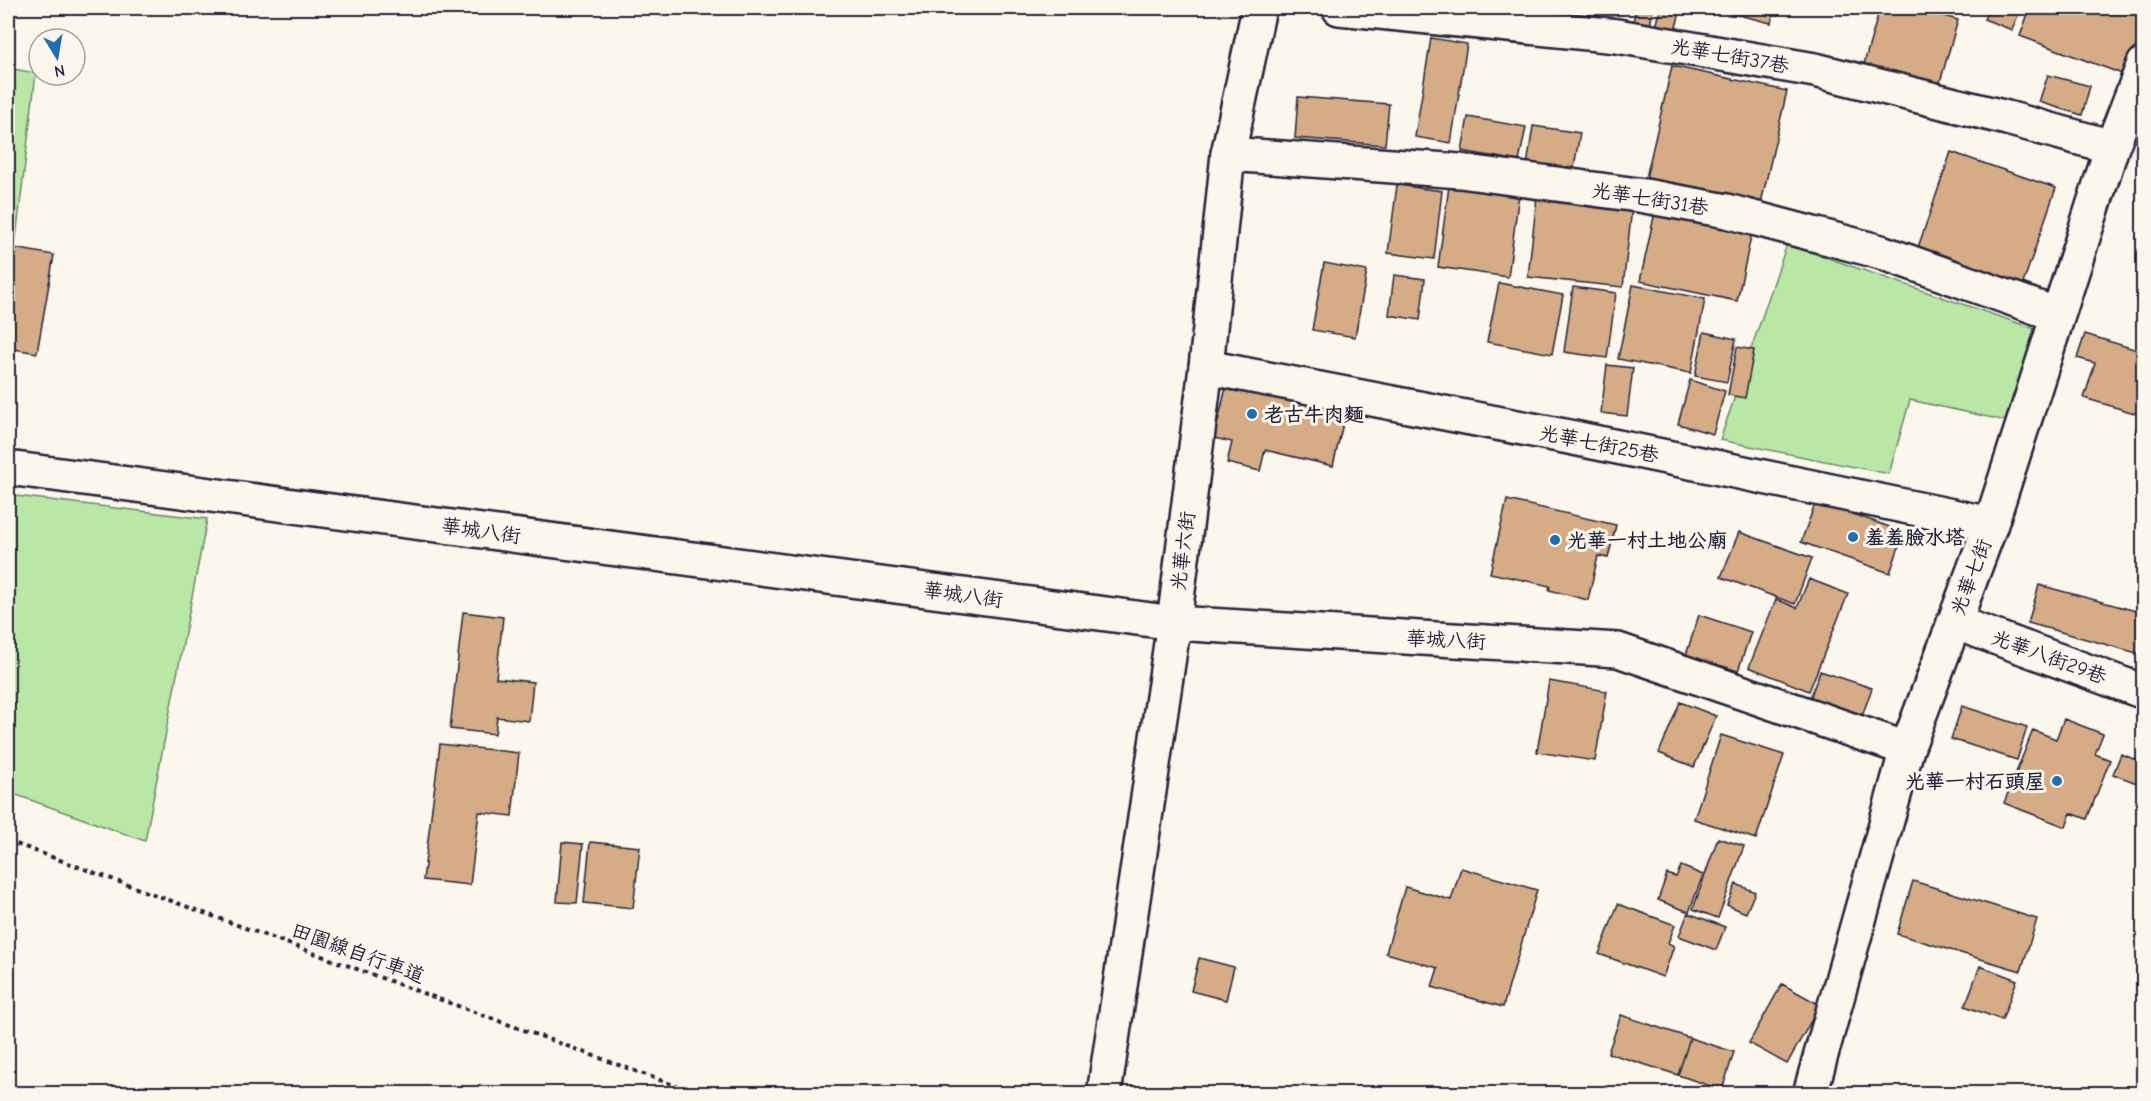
<svg xmlns="http://www.w3.org/2000/svg" width="2151" height="1101" font-family="'Comic Neue','LXGW WenKai TC',sans-serif">
	<rect width="100%" height="100%" fill="#fbf7ec"/>
	<filter id="ink" filterUnits="userSpaceOnUse"><feTurbulence type="fractalNoise" baseFrequency=".0167" numOctaves="2"/><feDisplacementMap in="SourceGraphic" scale="12" xChannelSelector="R" yChannelSelector="G"/><feConvolveMatrix kernelMatrix="1 2 1 2 8 2 1 2 1" color-interpolation-filters="sRGB"/></filter>
	<g filter="url(#ink)">
		<path fill="#b9e7a5" stroke="#6e8470" stroke-width="1.5" d="M8,68L36,73L16,238L8,237Z
			M1787,244L2038,330L2006,421L1910,400L1889,474L1720,440Z
			M8,495L207,519L145,841L8,792Z"/>
		<path fill="#d6ac87" stroke="#22223b" stroke-width="1.5" d="M1584,8H1621L1620,14Z
			M1636,8H1653L1648,40L1630,37Z
			M1661,8H1681L1672,43L1653,38Z
			M1710,8H1775L1771,23Z
			M1880,8H1915L1958,20L1936,96L1861,74Z
			M1989,8H2021L2012,30L1984,19Z
			M2030,8H2137L2144,10V26L2125,75L2020,36Z
			M1431,38L1467,44L1451,143L1415,137Z
			M1672,66L1787,91L1761,203L1646,178Z
			M2048,75L2090,86L2082,115L2039,102Z
			M1298,97L1389,104L1385,145L1295,138Z
			M1468,117L1526,127L1519,161L1462,151Z
			M1533,126L1580,133L1573,173L1527,166Z
			M1951,152L2056,188L2019,295L1914,259Z
			M1397,185L1442,191L1434,259L1388,253Z
			M1449,186L1519,194L1508,277L1438,267Z
			M1537,197L1632,208L1623,287L1528,277Z
			M1655,212L1752,232L1737,301L1640,281Z
			M8,247L54,255L37,353L8,348Z
			M1324,263L1367,271L1355,337L1312,330Z
			M1394,275L1425,279L1420,320L1389,315Z
			M1499,283L1563,295L1552,354L1487,342Z
			M1633,285L1705,299L1691,373L1618,359Z
			M1573,287L1616,293L1607,358L1564,352Z
			M1704,332L1736,339L1727,382L1695,376Z
			M2085,334L2144,352V436L2135,433L2141,415L2084,398L2095,363L2077,358Z
			M1737,347L1754,350L1745,398L1728,395Z
			M1607,365L1633,368L1627,416L1601,413Z
			M1229,375L1348,402L1333,466L1265,450L1260,471L1227,463L1232,442L1214,438Z
			M1690,380L1725,391L1713,434L1678,424Z
			M1507,500L1616,525L1608,558L1598,556L1588,600L1549,590L1550,586L1490,573Z
			M1816,501L1904,532L1890,573L1801,542Z
			M1739,532L1812,558L1795,604L1721,577Z
			M1809,579L1848,594L1809,691L1749,667L1776,599L1797,608Z
			M2039,585L2144,613V655L2028,623Z
			M463,612L503,617L496,678L533,682L529,721L497,717L495,734L450,729Z
			M1699,615L1751,632L1738,671L1686,655Z
			M1820,671L1872,688L1860,722L1808,704Z
			M1549,681L1607,691L1595,761L1537,752Z
			M1680,702L1716,716L1694,767L1659,753Z
			M1962,706L2027,727L2017,760L1951,739Z
			M2064,719L2103,734L2095,754L2110,760L2087,819L2071,813L2066,827L2004,803L2033,730L2056,739Z
			M1721,735L1784,755L1756,839L1694,819Z
			M440,744L519,753L512,816L479,812L470,885L423,880Z
			M2121,754L2144,763L2142,785L2113,774Z
			M1718,838L1744,846L1718,918L1693,909Z
			M562,842L583,844L577,903L557,902Z
			M590,842L640,847L633,908L584,903Z
			M1681,866L1703,875L1689,912L1658,900L1667,874L1676,877Z
			M1461,868L1537,890L1503,1007L1432,987L1438,968L1386,953L1405,887L1451,900Z
			M1913,881L2037,919L2021,971L1897,934Z
			M1736,884L1755,892L1746,913L1727,905Z
			M1618,904L1675,925L1668,943L1674,946L1663,977L1599,954Z
			M1688,913L1725,927L1716,950L1679,936Z
			M1199,958L1234,967L1226,1000L1191,991Z
			M1980,966L2017,980L2002,1020L1965,1006Z
			M1782,984L1820,1005L1787,1064L1749,1043Z
			M1621,1015L1690,1038L1678,1075L1608,1053Z
			M1690,1038L1734,1052L1722,1090L1678,1075Z"/>
		<g fill="none" stroke-linecap="round" stroke-linejoin="round">
			<defs>
				<path id="street" d="M1339,8L1617,36L1815,70L2007,118L2112,147
					M1228,154L1460,171L1645,196L1727,211L1881,252L2058,315
					M1206,367L1569,437L1991,524
					M8,468L1174,623L1618,650L1907,749
					M1954,622L2144,692
					M1810,1094L1907,749L1991,524L2112,147L2144,64"/>
				<path id="secondary" d="M1104,1094L1174,623L1206,367L1228,154L1259,8"/>
			</defs>
			<use href="#street" stroke="#22223b" stroke-width="38"/>
			<use href="#secondary" stroke="#22223b" stroke-width="38"/>
			<path stroke="#22223b" stroke-width="4" stroke-dasharray="4.5 4.5" stroke-linecap="butt" d="M8,841L698,1094"/>
			<use href="#street" stroke="#fbf7ec" stroke-width="33"/>
			<use href="#secondary" stroke="#fbf7ec" stroke-width="33"/>
		</g>
	</g>
	<g fill="#1f6fb2" stroke="#fbf7ec" stroke-width="2">
		<circle cx="1252" cy="414" r="6"/>
		<circle cx="1853" cy="537" r="6"/>
		<circle cx="1555" cy="540" r="6"/>
		<circle cx="2057" cy="781" r="6"/>
	</g>
	<g text-anchor="middle" dominant-baseline="central" stroke-width="6" stroke-linejoin="round" paint-order="stroke">
		<g font-size="20" fill="#22223b" stroke="#fbf7ec">
			<text transform="translate(1730 56) rotate(10)">光華七街37巷</text>
			<text transform="translate(1650 199) rotate(9)">光華七街31巷</text>
			<text transform="translate(1599 444) rotate(11)">光華七街25巷</text>
			<text transform="translate(481 531) rotate(8)">華城八街</text>
			<text transform="translate(1183 551) rotate(-83)">光華六街</text>
			<text transform="translate(1971 577) rotate(-69)">光華七街</text>
			<text transform="translate(963 595) rotate(8)">華城八街</text>
			<text transform="translate(1446 640) rotate(3)">華城八街</text>
			<text transform="translate(2049 657) rotate(20)">光華八街29巷</text>
			<text transform="translate(358 953) rotate(20)">田園線自行車道</text>
		</g>
		<g font-size="20" font-weight="bold" fill="#22223b" stroke="#fbf7ec" text-anchor="start">
			<text x="1264" y="414">老古牛肉麵</text>
			<text x="1865" y="537">羞羞臉水塔</text>
			<text x="1567" y="540">光華一村土地公廟</text>
			<text x="2045" y="781" text-anchor="end">光華一村石頭屋</text>
		</g>
	</g>
	<rect width="2151" height="1101" fill="none" stroke="#fbf7ec" stroke-width="30"/>
	<rect x="15" y="15" width="2121" height="1071" fill="none" stroke="#22223b" stroke-width="2" filter="url(#ink)"/>
	<g transform="translate(57 57) rotate(169)"><circle r="28" fill="#fbf7ec" stroke="#a4a2a5" stroke-width="1.5"/>
	<path d="M0-4.5L10 22L0 15L-10 22Z" fill="#1f6fb2"/>
	<text y="-9" font-size="16" font-weight="bold" text-anchor="middle" fill="#22223b">N</text>
	</g>
</svg>
